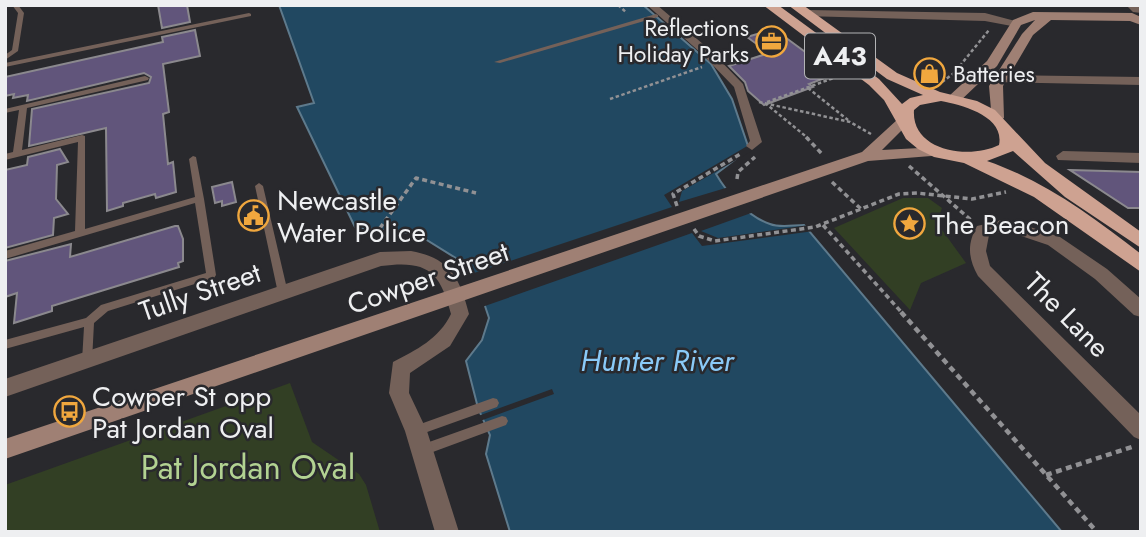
<svg xmlns="http://www.w3.org/2000/svg" width="1146" height="537" font-family="Jost,sans-serif">
	<rect width="100%" height="100%" fill="#29292d"/>
	<path fill="#323f24" d="M903,198H928L942,208L937,223L966,263L921,283L910,310L834,228Z
		M290,383L312,442L359,474L366,485L380,532H5V485Z"/>
	<path fill="#214861" stroke="#5e7a8c" stroke-width="2" d="M279,5H643L711,64L732,99L749,149L716,174C727,193 748,217 770,224C780,228 793,225 804,225L1062,532H510L486,454L490,435L478,408L466,361L482,340L489,318L482,297L467,265L417,234L355,227L297,107L314,103Z"/>
	<path fill="#29292d" d="M749,145L752,151L682,191L679,202L729,187L754,212L701,231L718,238L809,225L814,231L702,246L692,233L482,307L468,275L672,207L664,195Z
		M552,389L554,394L480,421L478,416Z"/>
	<path fill="#61557b" stroke="#8b898e" stroke-width="2" d="M158,5H187L190,22L162,28Z
		M774,29L835,74L809,84L813,87L764,105L748,91L745,82L729,66L769,53L747,37Z
		M195,30L200,56L163,64L169,112L163,114L168,164L173,162L176,192L156,198L155,194L123,203V206L107,211L106,128L29,146L32,109L149,83L151,77L144,73L27,101L28,95L13,98L14,94L5,96V77L163,42L162,37Z
		M60,149L68,162L57,165L56,199L68,214L54,218L53,235L5,248V170L27,165L28,157Z
		M1070,170L1141,172V208H1128Z
		M232,182L236,202L222,206V201L215,203L212,187Z
		M175,226H178L183,239V261L178,263L179,267L52,306V311L14,323L17,293L5,297V261L71,244L70,257Z"/>
	<g fill="none" stroke-linecap="round" stroke-linejoin="round">
		<path stroke="#919194" stroke-width="2.5" stroke-dasharray="3.5 2.5" stroke-linecap="butt" d="M618,5L627,13
			M942,82L954,73L989,30
			M808,88L848,120
			M610,99L702,67
			M759,102L850,122L871,134
			M767,102L842,75
			M765,103L809,139"/>
		<path stroke="#919194" stroke-width="3.5" stroke-dasharray="5 3.5" stroke-linecap="butt" d="M806,137L823,155
			M909,166L972,221
			M737,179L738,172L755,157
			M832,182L861,209
			M677,206L673,194L742,153
			M823,225L903,314
			M380,228L416,178L476,193
			M694,229L699,236L715,241L815,227L899,194L917,193L972,199L1006,192"/>
		<path stroke="#919194" stroke-width="4.5" stroke-dasharray="6 4.5" stroke-linecap="butt" d="M901,312L1097,532
			M1046,475L1135,446"/>
		<path fill="#746159" fill-rule="evenodd" d="M12,5H18L24,13L18,51L5,60V55L12,50L18,13Z
			M249,13L251,14V16L5,67V63Z
			M656,14L658,15V17L500,63L494,62Z
			M145,76L149,78L148,80L27,108L22,150L82,135L85,136V229L195,197L189,159L193,156L196,157L204,199L216,275L214,278L108,311L94,323L92,361L91,364L87,366L83,364L82,361L84,327L5,349V340L86,318L101,305L206,273L195,203L5,259V251L75,231L78,142L5,160V154L13,152L19,110L5,113V109Z
			M259,183L263,186L288,293L287,296H279L278,293L255,186Z
			M493,398L497,399L499,403L497,407L416,436L412,435L410,431L412,427Z
			M502,416L506,417L508,421L506,425L422,456L418,454L416,450L418,446Z"/>
		<path fill="#746159" fill-rule="evenodd" d="M647,5H657L710,50L743,84L762,142L752,150L746,146L750,141L734,87L702,54Z"/>
		<path fill="#746159" fill-rule="evenodd" d="M1126,5H1139L1141,13L1133,12Z
			M808,10L985,13L1023,23L1017,27L985,21L804,16L802,14Z
			M1000,75L1141,77V85L995,82V76Z
			M1063,151L1141,153V163L1058,160L1056,156Z
			M1006,219L1060,237L1107,269L1141,299V317L1134,315L1095,279L1048,245L1006,231L989,235L986,251L990,266L1141,415V440L1134,437L978,276C968,258 967,244 977,226Z
			M411,251C450,258 460,278 469,314L450,346L410,373L409,393L427,431L459,532H435L405,431L389,393L393,362C416,350 439,339 451,314C440,270 426,260 381,266L5,397V379L380,252Z"/>
		<path fill="#9f8074" fill-rule="evenodd" d="M1033,12L1132,13L1141,17V25L1130,21L1051,20L1033,35L1003,86L1004,118L997,122L992,121L989,86L1022,34L1035,20L1021,25L997,66L959,102H949V96L987,61L1013,20Z
			M903,118L910,122L882,150L939,147L946,152L944,155L868,161L5,459V439L862,152L898,119Z"/>
		<path fill="#cea291" fill-rule="evenodd" d="M763,5H778L879,79L902,104L910,98L923,95L887,79L788,5H803L897,73L940,92L977,101L995,110L1045,163L1141,232V248L1065,197L1013,151L987,161C1045,181 1093,217 1141,254V272L1034,197L964,163L934,157L918,149L906,139L884,100L869,85ZM941,101C962,105 1005,116 999,145C969,160 911,151 914,110L920,105Z"/>
	</g>
	<defs>
		<symbol id="office-ring" viewBox="-11 -11 22 22"><circle r="9.5" fill="#29292d" stroke="#f0a73e" stroke-width="1.5"/><path d="M-6-3h4V-5.5h4V-3h4V5H-6ZM-1-4.5V-3h2v-1.5ZM-6 0V1H6V0Z" fill="#f0a73e"/></symbol>
		<symbol id="shop-ring" viewBox="-11 -11 22 22"><circle r="9.5" fill="#29292d" stroke="#f0a73e" stroke-width="1.5"/><path d="M-5-2.5h2.3a2.7 3.5 0 0 1 5.4 0H5L5.5 6h-11ZM-1.5-2.5h3a1.5 2.3 0 0 0-3 0Z" fill="#f0a73e"/></symbol>
		<symbol id="civic-ring" viewBox="-11 -11 22 22"><circle r="9.5" fill="#29292d" stroke="#f0a73e" stroke-width="1.5"/><path d="M-.6-6.5H3V-4.5H.6V-3L4-1V1h2V6H-6V1h2V-1L-.6-3ZM-1.2 2.5V6h2.4V2.5Z" fill="#f0a73e"/></symbol>
		<symbol id="sight-ring" viewBox="-11 -11 22 22"><circle r="9.5" fill="#29292d" stroke="#f0a73e" stroke-width="1.5"/><path d="M0-6L1.8-2.2L6-1.7L2.9 1.2L3.7 5.4L0 3.3L-3.7 5.4L-2.9 1.2L-6-1.7L-1.8-2.2Z" fill="#f0a73e"/></symbol>
		<symbol id="bus-ring" viewBox="-11 -11 22 22"><circle r="9.5" fill="#29292d" stroke="#f0a73e" stroke-width="1.5"/><path d="M-5-6H5V4H4V6H2V4H-2V6H-4V4H-5ZM-3.5-4V0h7V-4ZM-3.5 1.2v1.5H-2V1.2ZM2 1.2v1.5H3.5V1.2Z" fill="#f0a73e"/></symbol>
	</defs>
	<g fill-rule="evenodd">
		<use href="#office-ring" x="754" y="24" width="35" height="35"/>
		<use href="#shop-ring" x="912" y="56" width="35" height="35"/>
		<use href="#civic-ring" x="236" y="198" width="35" height="35"/>
		<use href="#sight-ring" x="892" y="206" width="35" height="35"/>
		<use href="#bus-ring" x="52" y="394" width="35" height="35"/>
	</g>
	<g text-anchor="middle" dominant-baseline="central" stroke-width="5" stroke-linejoin="round" paint-order="stroke">
		<g font-size="23" fill="#eeeff1" stroke="#29292d" text-anchor="end">
			<text x="749" y="28">Reflections<tspan x="749" dy="26">Holiday Parks</tspan></text>
			<text x="953" y="74" text-anchor="start">Batteries</text>
		</g>
		<rect fill="#29292d" stroke="#b3b4b6" stroke-width="2" x="805" y="33.5" width="70" height="45" rx="5"/>
		<g font-size="26" font-weight="bold" fill="#eeeff1">
			<text x="840" y="56">A43</text>
		</g>
		<g font-size="28" fill="#eeeff1" stroke="#29292d" text-anchor="start">
			<text x="277" y="200">Newcastle<tspan x="277" dy="32">Water Police</tspan></text>
			<text x="932" y="224">The Beacon</text>
			<text x="92" y="396">Cowper St opp<tspan x="92" dy="32">Pat Jordan Oval</tspan></text>
		</g>
		<g font-size="28" fill="#eeeff1" stroke="#29292d">
			<text transform="translate(428 278) rotate(-19)">Cowper Street</text>
			<text transform="translate(200 292) rotate(-19)">Tully Street</text>
			<text transform="translate(1067 315) rotate(45)">The Lane</text>
		</g>
		<g font-size="30" font-style="italic" fill="#8acaf8" stroke="#29292d">
			<text x="657" y="360">Hunter River</text>
		</g>
		<g font-size="33" fill="#b2d292" stroke="#29292d">
			<text x="248" y="467">Pat Jordan Oval</text>
		</g>
	</g>
	<rect width="1146" height="537" fill="none" stroke="#eeeff1" stroke-width="14"/>
</svg>
